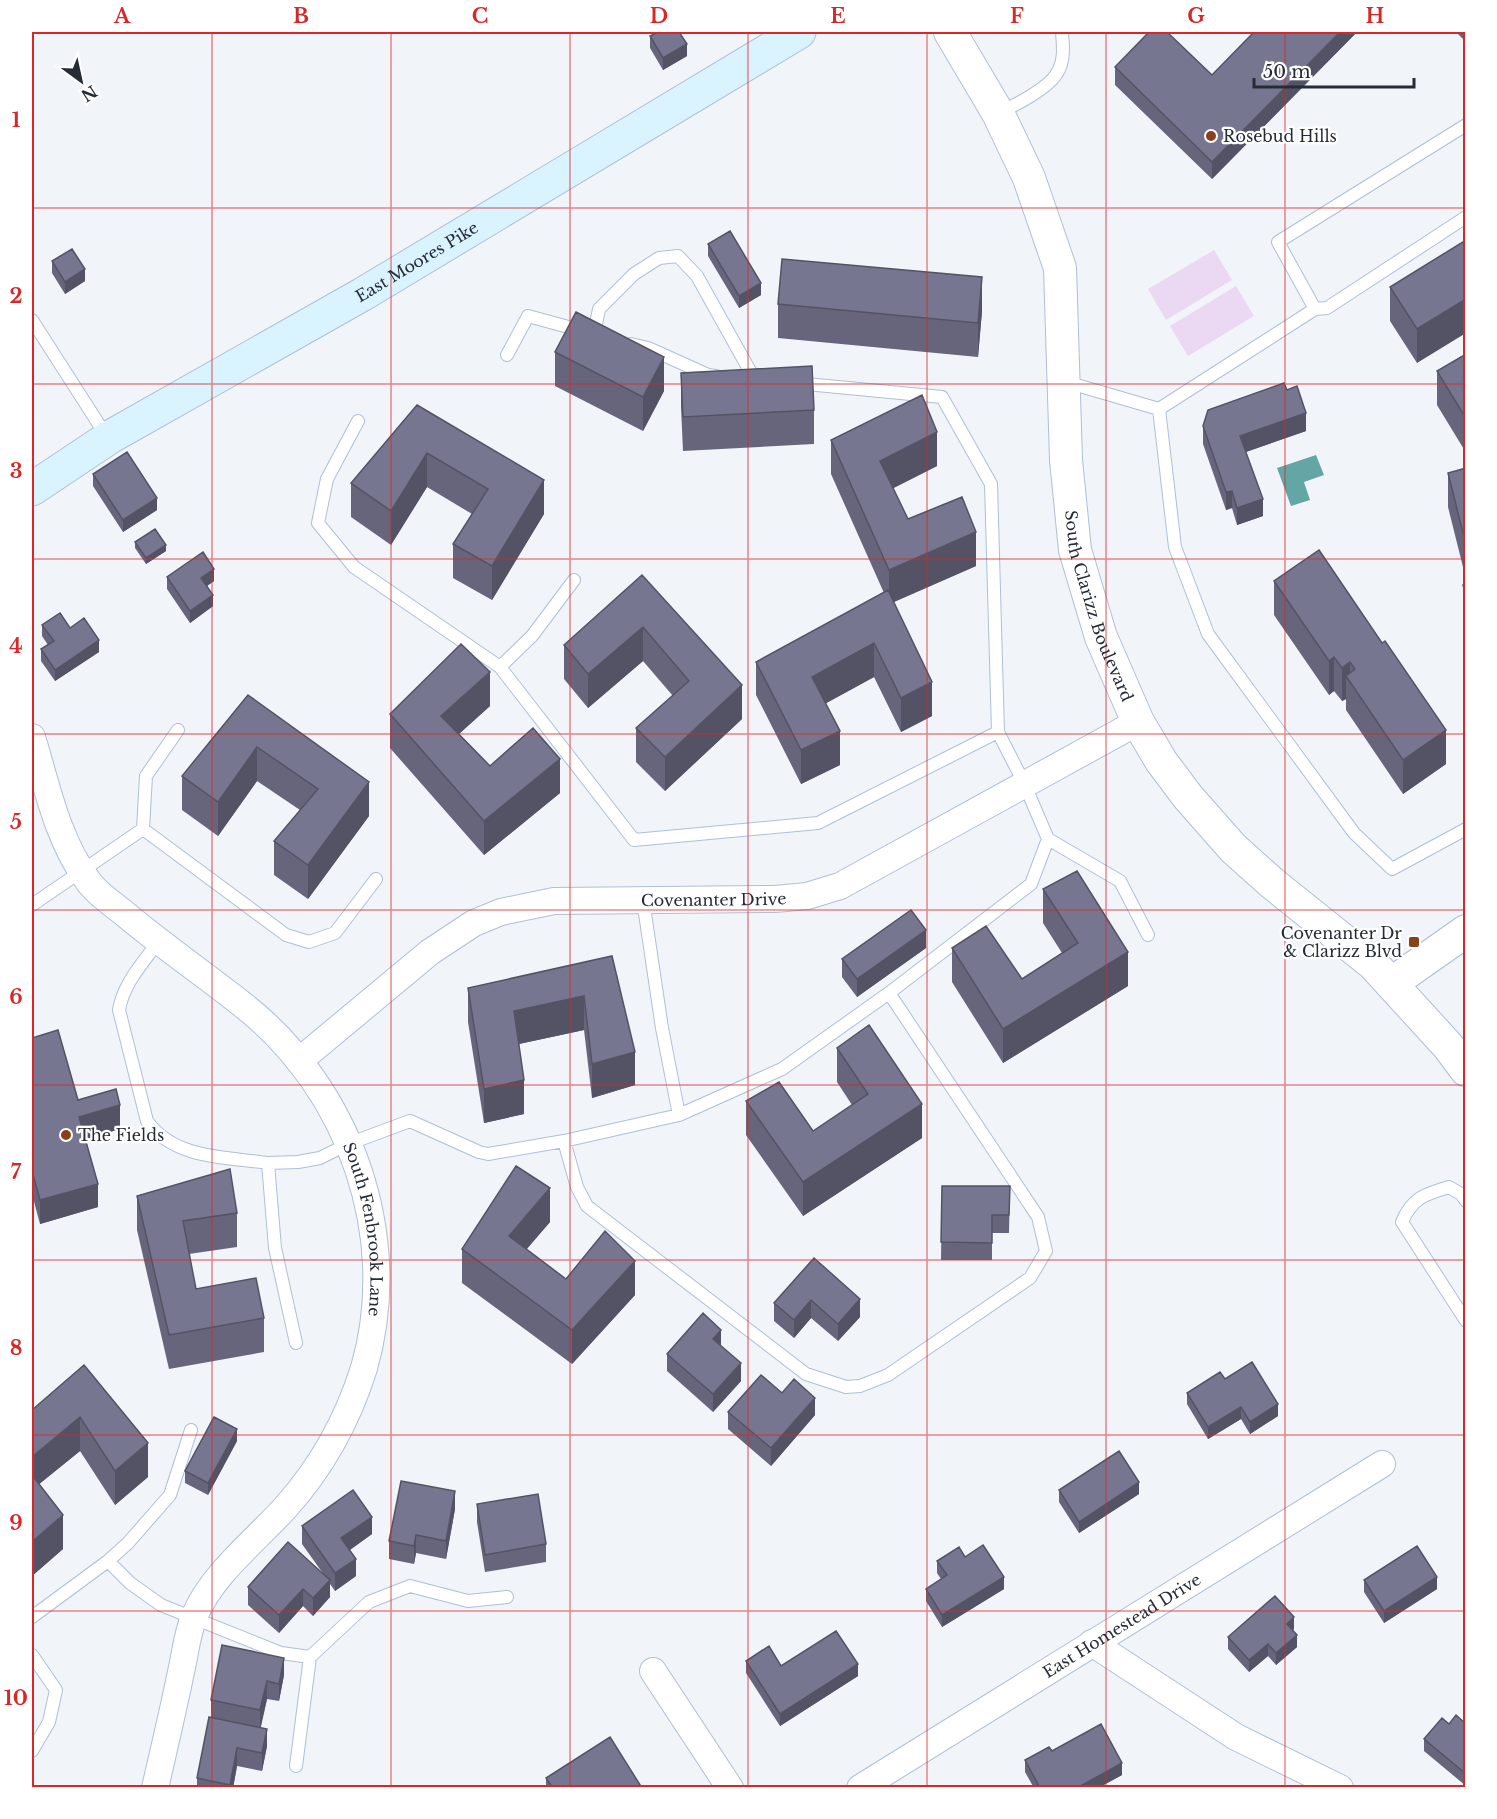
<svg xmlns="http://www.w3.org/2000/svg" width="1497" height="1819" font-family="'Libre Baskerville',serif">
	<rect width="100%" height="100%" fill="#f1f5fa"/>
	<path fill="#ebd8f2" d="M1214,250L1232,280L1166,320L1148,289Z
		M1236,286L1254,316L1188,356L1170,326Z"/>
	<path fill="#64a5a6" d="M1316,455L1324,475L1304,482L1310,500L1291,506L1277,468Z"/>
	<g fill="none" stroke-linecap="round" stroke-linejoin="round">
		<defs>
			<path id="service" d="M998,113C1014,106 1049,88 1057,73C1065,61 1063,45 1062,32
				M1315,309L1278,242L1466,125
				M32,320L107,437
				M594,334L599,309L634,274L659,258L678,256L697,276L755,380
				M631,344L648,348L708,375L716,376
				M507,355L528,316L583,331
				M1066,382L1159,409L1315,309L1327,308L1466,217
				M1159,409L1175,547L1208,634L1354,833L1392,869L1466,829
				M358,421L327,479L318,523L354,567L500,667L634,840L818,823L998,732L991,484L942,397L796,383
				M500,667L532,636L574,580
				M998,732L1024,783L1048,839L1120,881L1148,935
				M143,829L286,935L309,942L335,933L376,879
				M643,900L662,1028L679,1115L782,1069L889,993L1031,884L1048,839
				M32,905L143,829L146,776L178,730
				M158,942C143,963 123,984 119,1010L147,1121C174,1159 225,1157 268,1163
				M679,1115L564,1141L577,1187L587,1206L806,1374L846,1387L860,1386L888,1375L1030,1278L1046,1251L1038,1217L889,993
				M1466,1201L1461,1194L1449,1187C1425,1194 1412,1198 1402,1222L1466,1321
				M296,1343L275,1248L268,1163L298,1162L320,1158L348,1144L410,1121L479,1152L488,1154L564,1141
				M191,1430L170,1495L128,1543L108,1561L130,1583L161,1605L281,1653L310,1657L296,1766
				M32,1617L108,1561
				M32,1655L56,1690L49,1722L32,1751
				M310,1657L369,1602L410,1586L468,1601L507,1597"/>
			<g id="minor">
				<path id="s1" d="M32,737C47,786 57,839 88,881C97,894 113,904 125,914C163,946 204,974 243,1005C350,1089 402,1236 364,1368C348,1419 321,1468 285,1508C254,1542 212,1574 194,1617C187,1634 185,1655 181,1672C173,1711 164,1749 155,1788"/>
				<path id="s2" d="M299,1061L430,952L474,923L501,912L554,901L775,899L807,896L840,886L1138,722"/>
				<path d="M1092,1643L1236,1737L1340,1788"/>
				<path d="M653,1671L730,1788"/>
				<path id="s3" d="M860,1788L1382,1464"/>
			</g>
			<g id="tertiary">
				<path id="s4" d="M950,32L998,113L1029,178L1060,268L1066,460L1075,550L1101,637L1138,722L1161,761L1188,797L1233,848L1272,883L1373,964L1448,1046L1466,1070"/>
				<path d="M1392,983L1466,931"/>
			</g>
			<g id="secondary">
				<path id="s5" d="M32,489L110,437L363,294L799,32"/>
			</g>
		</defs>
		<use href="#service" stroke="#aebfd7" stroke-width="14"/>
		<use href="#minor" stroke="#aebfd7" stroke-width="28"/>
		<use href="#tertiary" stroke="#aebfd7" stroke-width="34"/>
		<use href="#secondary" stroke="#aebfd7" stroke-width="35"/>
		<use href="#service" stroke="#fff" stroke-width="12"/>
		<use href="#minor" stroke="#fff" stroke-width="26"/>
		<use href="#tertiary" stroke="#fff" stroke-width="32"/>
		<use href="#secondary" stroke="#daf4ff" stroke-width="33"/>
	</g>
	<path fill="#66657c" d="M1254,32H1357L1212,179L1115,85V67L1212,75Z
		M1456,32H1466V37L1463,39Z
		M650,36L687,56L663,70L650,48Z
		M1466,240L1417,363L1390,321V287Z
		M708,244L761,295L739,308L708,256Z
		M52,261L85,281L65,294L52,273Z
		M778,304L982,311L978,357L778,338Z
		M555,352L664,391L643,431L555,386Z
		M1466,354L1465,451L1437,405V371Z
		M681,373L814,410V444L683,451L681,407Z
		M1287,390L1306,431L1246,452L1263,516L1237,525L1232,508L1226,510L1203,444V426Z
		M417,405L544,514L492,600L453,578V544L472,514L427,487L391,545L351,517V483Z
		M831,440L937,466L893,488L908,519L976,566L894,602L932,716L901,732L874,677L826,703L840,765L801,784L756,695V662L884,593L831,474Z
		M1466,468V579L1448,507V473Z
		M93,474L157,510L123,532L93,486Z
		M135,542L166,551L146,564L135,548Z
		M642,575L742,719L665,791L636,762V728L673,696L643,661L588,708L564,679V645Z
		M167,577L214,581L207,586L213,606L190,623L167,589Z
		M1274,581L1446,764L1403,794L1346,710V699L1342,701L1334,691L1329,695L1274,615Z
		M1466,584V630L1463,619V585Z
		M42,625L70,628L99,652L55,681L41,661V649L48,645L42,636Z
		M248,695L369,816L308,899L274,875V841L300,810L257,781L218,836L182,810V776Z
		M490,706L459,734L490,766L560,793L484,855L390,748V714Z
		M1043,889L1128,986L1003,1063L952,982V948L1022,979L1062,953L1043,923Z
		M926,948L857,997L842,977V959Z
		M612,956L635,1085L592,1098L584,1030L519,1044L524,1114L484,1123L468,1022V988Z
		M32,1038L78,1100L120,1129L85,1139L98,1207L40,1224L32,1194Z
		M837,1048L922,1138L803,1216L746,1135V1101L813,1131L852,1105L837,1082Z
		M942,1186H1010L1009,1233H992V1260H941Z
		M137,1196L237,1213V1247L189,1254L196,1289L264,1318V1352L169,1369L137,1230Z
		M550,1222L526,1249L566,1279L635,1295L572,1364L462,1283V1249Z
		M814,1258L860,1317L838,1341L811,1318L794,1338L774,1321V1303Z
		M667,1354L741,1381L713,1412L667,1371Z
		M84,1365L148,1477L115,1505L80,1451L39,1484L63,1549L32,1576V1410Z
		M1225,1379L1278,1416L1250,1434L1241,1419L1208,1439L1187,1404V1393Z
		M782,1393L815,1415L771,1466L728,1429V1412Z
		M237,1441L208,1495L185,1483V1471Z
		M1059,1490L1139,1494L1079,1533L1059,1502Z
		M477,1504L546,1544V1562L485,1572L477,1522Z
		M455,1509L446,1559L416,1553L414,1564L389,1559V1541Z
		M302,1526L372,1534L350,1550L356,1576L335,1591L330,1584V1597L313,1616L303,1606L279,1633L248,1605V1587L322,1572L302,1544Z
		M937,1561L1004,1589L942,1627L926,1601V1589L941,1579L937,1573Z
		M1364,1580L1437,1589L1384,1623L1364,1592Z
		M1294,1629L1292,1630L1297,1647L1276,1665L1268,1656L1249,1672L1228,1649V1637Z
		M746,1661L781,1666L858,1676L780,1726L746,1673Z
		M284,1675L279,1701L267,1699L261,1727L267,1746L262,1771L237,1766L233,1788H197V1778L211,1718V1700Z
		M1449,1724H1466V1786L1424,1751V1739Z
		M1052,1751L1122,1775L1098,1788H1034L1025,1772V1760Z
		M546,1778L642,1788H546Z"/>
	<path fill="#535365" d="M1340,32H1357L1212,179V162Z
		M1463,32H1466V37L1463,39Z
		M687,44V56L663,70V58Z
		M85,269V281L65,294V282Z
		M982,277V311L978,357V323Z
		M761,283V295L739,308V296Z
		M1466,299V333L1417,363V329Z
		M664,357V391L643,431V397Z
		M1306,413V431L1240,454V436Z
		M1466,416V450L1465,451V417Z
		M937,432V466L880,495V461Z
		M427,453V487L391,545V511Z
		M544,480V514L492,600V566Z
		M1232,491V508L1226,510V492Z
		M157,498V510L123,532V520Z
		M1263,499V516L1237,525V508Z
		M976,532V566L889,604V570Z
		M166,545V551L146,564V558Z
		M214,569V581L201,590V578Z
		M213,595V606L190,623V611Z
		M643,627V661L588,708V674Z
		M99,640V652L55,681V670Z
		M874,643V677L812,711V677Z
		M1334,657V691L1329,695V661Z
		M1350,662V683L1346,676V699L1342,701V668Z
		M490,672V706L441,750V716Z
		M932,682V716L901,732V698Z
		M742,685V719L665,791V757Z
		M1446,730V764L1403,794V760Z
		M840,731V765L801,784V750Z
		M257,747V781L218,836V802Z
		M560,759V793L484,855V821Z
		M369,782V816L308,899V865Z
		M926,930V948L857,997V979Z
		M1128,952V986L1003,1063V1029Z
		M584,996V1030L514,1045V1011Z
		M635,1052V1085L592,1098V1064Z
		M524,1080V1114L484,1123V1089Z
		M922,1104V1138L803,1216V1182Z
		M120,1105V1129L79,1141V1117Z
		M98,1184V1207L40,1224V1200Z
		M550,1188V1222L509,1270V1236Z
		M635,1261V1295L572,1364V1330Z
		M860,1299V1317L838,1341V1324Z
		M811,1300V1318L794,1338V1320Z
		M721,1330V1348L713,1339Z
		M741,1363V1381L713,1412V1394Z
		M815,1398V1415L771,1466V1448Z
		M1278,1404V1416L1250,1434V1422Z
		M1241,1407V1419L1208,1439V1427Z
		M80,1417V1451L32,1490V1457Z
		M237,1429V1441L208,1495V1483Z
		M148,1443V1477L115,1505V1471Z
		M1139,1482V1494L1079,1533V1522Z
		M455,1491V1509L446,1559V1541Z
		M63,1515V1549L32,1576V1542Z
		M372,1517V1534L341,1556V1538Z
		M416,1535V1553L414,1564V1546Z
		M356,1559V1576L335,1591V1573Z
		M1004,1577V1589L942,1627V1615Z
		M1437,1577V1589L1384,1623V1611Z
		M330,1580V1597L313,1616V1598Z
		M303,1589V1606L279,1633V1615Z
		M1294,1617V1629L1287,1636V1624Z
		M1297,1635V1647L1276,1665V1653Z
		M1268,1644V1656L1249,1672V1660Z
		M284,1658V1675L279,1701V1684Z
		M858,1664V1676L780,1726V1714Z
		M267,1681V1699L260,1728V1710Z
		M267,1729V1746L262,1771V1753Z
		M237,1748V1766L233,1788H230Z
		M1122,1763V1775L1098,1788H1077Z"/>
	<path fill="#777690" stroke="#535365" stroke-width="1.5" d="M658,32H679L687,44L663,58L650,36Z
		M1149,32H1167L1212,75L1254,32H1340L1212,162L1115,67Z
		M730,231L761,283L739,296L708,244Z
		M1466,240V299L1417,329L1390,287Z
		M72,249L85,269L65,282L52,261Z
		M782,259L982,277L978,323L778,304Z
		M576,312L664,357L643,397L555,352Z
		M1466,354V416L1465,417L1437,371Z
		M812,366L814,410L683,417L681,373Z
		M1284,383L1287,390L1297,386L1306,413L1240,436L1263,499L1237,508L1232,491L1226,492L1203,426L1208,410Z
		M922,395L937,432L880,461L908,519L962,497L976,532L889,570L831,440Z
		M417,405L544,480L492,566L453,544L488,489L427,453L391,511L351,483Z
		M127,452L157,498L123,520L93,474Z
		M1466,468V545L1448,473Z
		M155,529L166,545L146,558L135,542Z
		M1319,550L1382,643L1385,641L1446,730L1403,760L1346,676L1355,669L1350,662L1342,668L1334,657L1329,661L1274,581Z
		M203,552L214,569L201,578L213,595L190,611L167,577Z
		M642,575L742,685L665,757L636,728L689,681L643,627L588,674L564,645Z
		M1466,584V596L1463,585Z
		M888,590L932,682L901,698L874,643L812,677L840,731L801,750L756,662Z
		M60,613L70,628L84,618L99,640L55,670L41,649L54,641L42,625Z
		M461,644L490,672L441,716L490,766L533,728L560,759L484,821L390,714Z
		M248,695L369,782L308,865L274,841L318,789L257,747L218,802L182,776Z
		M1077,871L1128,952L1003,1029L952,948L986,926L1022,979L1078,943L1043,889Z
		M911,910L926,930L857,979L842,959Z
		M612,956L635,1052L592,1064L584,996L514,1011L524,1080L484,1089L468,988Z
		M869,1025L922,1104L803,1182L746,1101L779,1082L813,1131L868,1094L837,1048Z
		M58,1030L78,1100L116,1089L120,1105L79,1117L98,1184L40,1200L32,1171V1038Z
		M516,1166L550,1188L509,1236L566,1279L605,1231L635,1261L572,1330L462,1249Z
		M230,1169L237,1213L183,1221L196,1289L256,1278L264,1318L169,1335L137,1196Z
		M942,1186H1010L1009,1215H992V1243L941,1242Z
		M814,1258L860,1299L838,1324L811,1300L794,1320L774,1303Z
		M703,1313L721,1330L713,1339L741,1363L713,1394L667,1354Z
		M1252,1362L1278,1404L1250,1422L1241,1407L1208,1427L1187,1393L1220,1372L1225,1379Z
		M84,1365L148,1443L115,1471L80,1417L32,1457V1410Z
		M761,1375L782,1393L794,1379L815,1398L771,1448L728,1412Z
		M214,1417L237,1429L208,1483L185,1471Z
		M1119,1451L1139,1482L1079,1522L1059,1490Z
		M32,1475L63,1515L32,1542Z
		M401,1481L455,1491L446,1541L416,1535L414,1546L389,1541Z
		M353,1490L372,1517L341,1538L356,1559L335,1573L302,1526Z
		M538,1494L546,1544L485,1555L477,1504Z
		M288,1542L330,1580L313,1598L303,1589L279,1615L248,1587Z
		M983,1545L1004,1577L942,1615L926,1589L947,1575L937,1561L959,1547L965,1557Z
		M1417,1546L1437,1577L1384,1611L1364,1580Z
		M1275,1596L1294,1617L1287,1624L1297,1635L1276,1653L1268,1644L1249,1660L1228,1637Z
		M836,1631L858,1664L780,1714L746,1661L769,1646L781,1666Z
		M222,1645L284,1658L279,1684L267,1681L260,1710L211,1700Z
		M1456,1715L1466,1724V1774L1424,1739L1442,1718L1449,1724Z
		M209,1717L267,1729L262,1753L237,1748L230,1785L197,1778Z
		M1101,1724L1122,1763L1077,1788H1040L1025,1760L1049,1747L1052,1751Z
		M610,1737L642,1788H553L546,1778Z"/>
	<path fill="none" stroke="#d62828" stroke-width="1.5" stroke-opacity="0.55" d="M212,32V1788M391,32V1788M570,32V1788M748,32V1788M927,32V1788M1106,32V1788M1285,32V1788M32,208H1466M32,384H1466M32,559H1466M32,734H1466M32,910H1466M32,1085H1466M32,1260H1466M32,1435H1466M32,1611H1466"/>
	<g fill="#87421a" stroke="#fff" stroke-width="2">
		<circle cx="1211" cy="136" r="6"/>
		<rect x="1408" y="936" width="12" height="12" rx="3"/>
		<circle cx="66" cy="1135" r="6"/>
	</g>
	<g text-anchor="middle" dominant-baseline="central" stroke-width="4.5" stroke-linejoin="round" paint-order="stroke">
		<g font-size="16" fill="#262c36" stroke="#fff" text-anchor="start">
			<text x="1223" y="136">Rosebud Hills</text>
			<text x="1402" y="933" text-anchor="end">Covenanter Dr<tspan x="1402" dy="18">&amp; Clarizz Blvd</tspan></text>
			<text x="78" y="1135">The Fields</text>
		</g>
		<g font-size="16" fill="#262c36" stroke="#fff">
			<text stroke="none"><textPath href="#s5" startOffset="447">East Moores Pike</textPath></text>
			<text stroke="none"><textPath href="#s4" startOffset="604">South Clarizz Boulevard</textPath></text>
			<text stroke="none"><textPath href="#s2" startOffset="466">Covenanter Drive</textPath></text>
			<text stroke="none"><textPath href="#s1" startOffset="618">South Fenbrook Lane</textPath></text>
			<text stroke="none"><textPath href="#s3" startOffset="308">East Homestead Drive</textPath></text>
		</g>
	</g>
	<rect width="1497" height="1819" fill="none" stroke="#ffffff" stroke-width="66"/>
	<g transform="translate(81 81) rotate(147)" stroke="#ffffff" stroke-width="4.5" paint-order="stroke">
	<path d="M0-4.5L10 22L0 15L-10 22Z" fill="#262c36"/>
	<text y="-9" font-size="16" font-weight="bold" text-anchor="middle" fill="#262c36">N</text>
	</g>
	<path d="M1254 78v9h160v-9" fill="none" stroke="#262c36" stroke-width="3"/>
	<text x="1263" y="78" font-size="18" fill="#262c36" stroke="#ffffff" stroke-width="4.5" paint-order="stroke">50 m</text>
	<rect x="33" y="33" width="1431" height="1753" fill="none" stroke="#d62828" stroke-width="2"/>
	<g font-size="20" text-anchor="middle" font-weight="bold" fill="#d62828">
		<text x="122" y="23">A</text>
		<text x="301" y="23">B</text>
		<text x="480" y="23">C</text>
		<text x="659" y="23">D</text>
		<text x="838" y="23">E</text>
		<text x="1017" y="23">F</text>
		<text x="1196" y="23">G</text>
		<text x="1375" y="23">H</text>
		<text x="16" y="127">1</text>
		<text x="16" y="303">2</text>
		<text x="16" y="478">3</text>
		<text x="16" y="653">4</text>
		<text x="16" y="829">5</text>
		<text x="16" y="1004">6</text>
		<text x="16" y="1179">7</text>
		<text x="16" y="1355">8</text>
		<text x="16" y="1530">9</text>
		<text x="16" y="1705">10</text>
	</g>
</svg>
